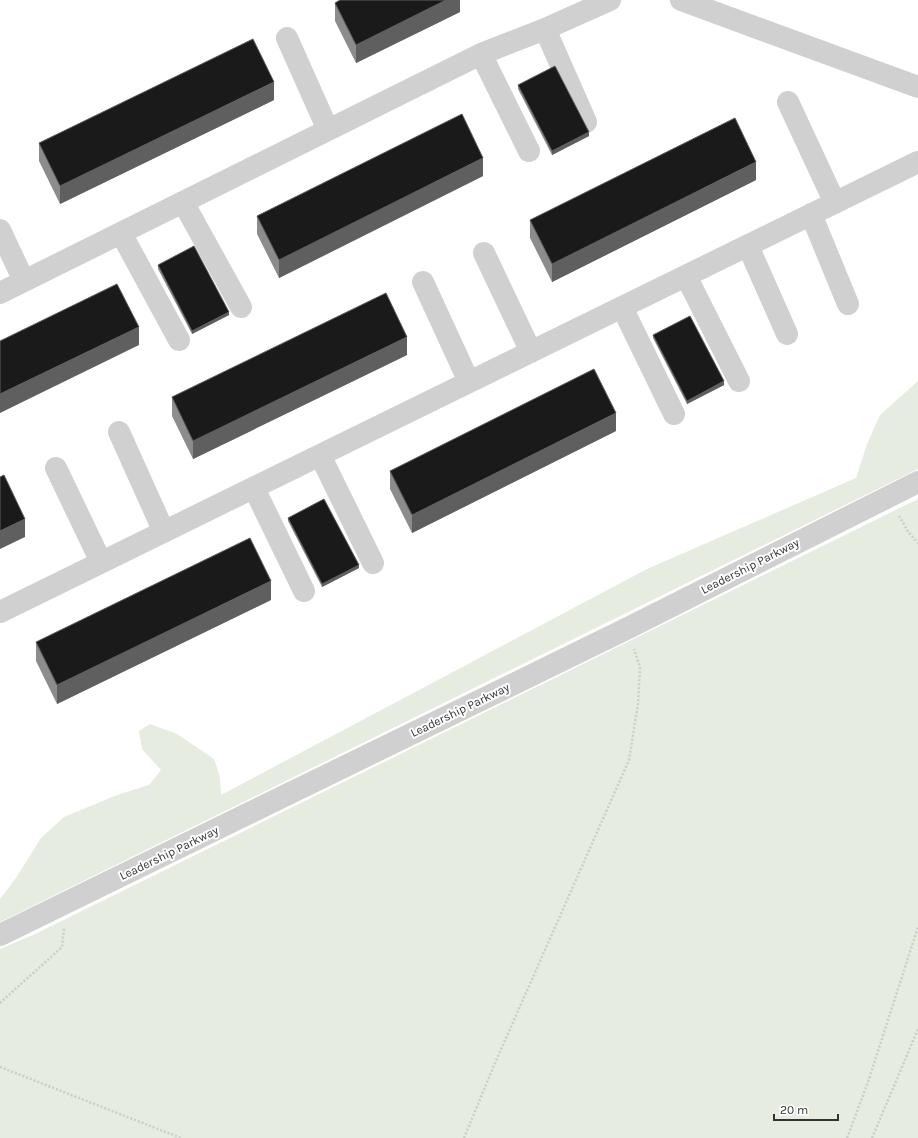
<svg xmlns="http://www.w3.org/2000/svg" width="918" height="1138" font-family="Karla,sans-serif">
	<rect width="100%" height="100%" fill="#fff"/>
	<path fill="#e6ecdf" d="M918,381V469L0,922V899L16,878L41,838L64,817L117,795L149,785L161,770L142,749L139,731L150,724L177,734L214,759L220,777L221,795L647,569L856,478L867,444L880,415Z
		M918,499V1138H0V949L33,935Z"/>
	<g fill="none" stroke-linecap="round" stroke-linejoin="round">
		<path stroke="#cdcdcd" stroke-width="2.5" stroke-dasharray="2 2" stroke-linecap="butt" d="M899,516L909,533L918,543
			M0,1003L62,947L64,928
			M0,1067L181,1138
			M464,1138L495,1063L629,760L638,704L640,667L634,649
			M847,1138L868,1082L918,927
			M872,1138L918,1029"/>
		<path stroke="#d0d0d0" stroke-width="22" d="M681,0L918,87
			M545,29L586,122
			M287,38L328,130
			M481,54L529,151
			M788,102L835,203
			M183,202L241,307
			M811,214L848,304
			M0,230L24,281
			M121,233L179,340
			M748,246L787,334
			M484,253L531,352
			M686,276L739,381
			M423,282L469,382
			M0,293L481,54L545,29L610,0
			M622,307L674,414
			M119,432L164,532
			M320,455L373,563
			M56,468L101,562
			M254,488L304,591
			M0,612L918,162
			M0,935L628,628L918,482"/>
	</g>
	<path fill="#8c8c8c" d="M460,0V12L356,63L335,21V3Z
		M518,85L589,136L552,155L518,89Z
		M274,100L60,204L39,161V143Z
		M483,176L279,278L257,234V216Z
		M756,180L552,282L530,238V220Z
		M158,265L229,315L192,334L158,269Z
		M653,335L724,385L687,404L653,338Z
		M407,355L193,459L172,416V397Z
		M616,431L412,533L390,489V471Z
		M288,518L359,568L322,587L288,521Z
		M271,600L57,704L36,661V642Z"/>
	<path fill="#5f5f5f" d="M446,0H460V12L356,63V45Z
		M274,82V100L60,204V186Z
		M589,132V136L552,155V151Z
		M483,158V176L279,278V260Z
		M756,162V180L552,282V264Z
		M229,312V315L192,334V331Z
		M139,327V345L0,413V394Z
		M407,337V355L193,459V441Z
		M724,381V385L687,404V401Z
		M616,413V431L412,533V515Z
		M25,519V537L0,549V531Z
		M359,565V568L322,587V584Z
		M271,581V600L57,704V685Z"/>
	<path fill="#1a1a1a" stroke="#5f5f5f" d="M340,0H446L356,45L335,3Z
		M253,39L274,82L60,186L39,143Z
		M555,66L589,132L552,151L518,85Z
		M462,114L483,158L279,260L257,216Z
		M735,118L756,162L552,264L530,220Z
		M194,246L229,312L192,331L158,265Z
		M117,284L139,327L0,394V341Z
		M386,293L407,337L193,441L172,397Z
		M690,316L724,381L687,401L653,335Z
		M594,369L616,413L412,515L390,471Z
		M4,475L25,519L0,531V477Z
		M324,499L359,565L322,584L288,518Z
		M250,538L271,581L57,685L36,642Z"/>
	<g text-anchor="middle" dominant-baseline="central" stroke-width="4" stroke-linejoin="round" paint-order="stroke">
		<g font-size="12" fill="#333" stroke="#fff">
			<text transform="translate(750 566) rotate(-27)">Leadership Parkway</text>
			<text transform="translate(460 710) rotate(-26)">Leadership Parkway</text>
			<text transform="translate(169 853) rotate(-26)">Leadership Parkway</text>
		</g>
	</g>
	<path d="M774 1114v6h64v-6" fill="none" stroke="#333333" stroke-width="2"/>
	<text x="780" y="1114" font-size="12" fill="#333333" stroke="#ffffff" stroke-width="3" paint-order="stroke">20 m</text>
</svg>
